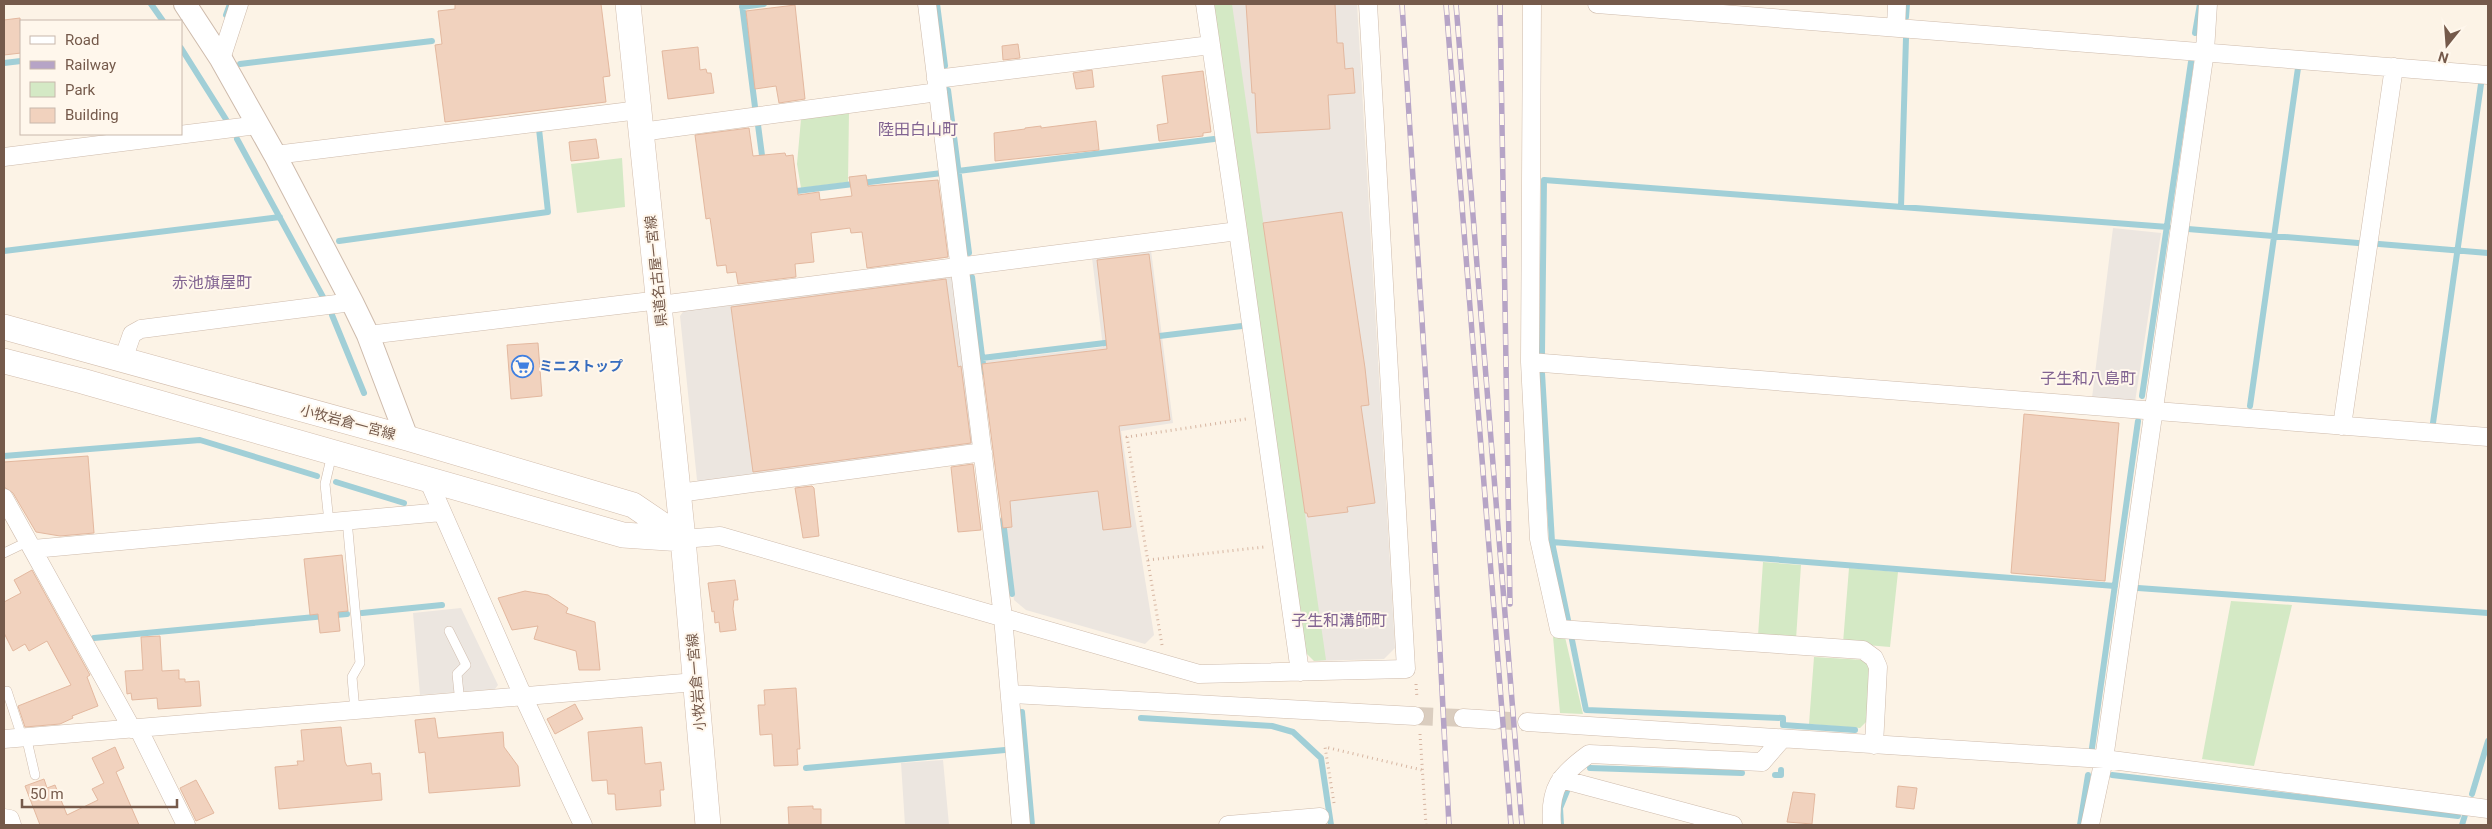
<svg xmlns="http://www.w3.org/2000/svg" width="2492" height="829" font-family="Roboto,'Noto Sans JP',sans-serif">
	<rect width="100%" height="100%" fill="#fcf3e6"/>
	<path fill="#ece6e0" d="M1210,4H1357L1395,648L1384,659L1314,661Z
		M2113,228L2161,233L2135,402L2092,398Z
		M1151,250L1173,423L1121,431L1154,635L1145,644L1026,610L1014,600L984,361L1103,347L1092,258Z
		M946,274L955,281L975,449L703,486L697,480L680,316L685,309Z
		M461,608L498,685L495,689L420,695L413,613Z
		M943,760L949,825H905L901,763Z"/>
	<path fill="#d4e9c5" d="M1210,4H1232L1326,660L1314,661L1304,651Z
		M849,112L848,182L801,188L797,164L801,119Z
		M622,158L625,207L577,213L571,164Z
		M1763,562L1801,565L1796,639L1758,636Z
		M1849,568L1898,572L1890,647L1843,643Z
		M2231,601L2292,605L2254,766L2202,759Z
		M1553,637H1565L1583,714L1560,713Z
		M1814,657L1864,660L1871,666L1867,721L1860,728L1809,724Z"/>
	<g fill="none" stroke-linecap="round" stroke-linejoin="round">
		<path stroke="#a1cfd7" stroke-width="6" d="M151,4L163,21
			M742,4L755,107
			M937,4L945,66
			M742,7L764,4
			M226,15L230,4
			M1906,17L1907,4
			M2195,33L2200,4
			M181,48L227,121
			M4,63L21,61
			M240,64L432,41
			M948,90L969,253
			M758,125L763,163
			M237,139L323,297
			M958,171L1214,139
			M789,192L942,173
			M1901,207L1906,38
			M2188,229L2358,243
			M339,241L548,212L539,129
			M2379,244L2488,253
			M4,251L280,217
			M972,277L984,372
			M332,315L364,393
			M1151,337L1242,326
			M1542,353L1544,180L2168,227
			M982,358L1113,342
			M1542,373L1552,542L1568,620
			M2142,396L2191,62
			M2250,406L2298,68
			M2433,423L2481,84
			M4,456L200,440L317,476
			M336,482L404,503
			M1003,520L1012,594
			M1552,542L2115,586
			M2138,588L2488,613
			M362,613L442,605
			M94,638L347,614
			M1572,640L1586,710L1783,718V725L1855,730
			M1022,712L1032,825
			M1141,718L1272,726L1293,732L1321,758L1331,825
			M2092,748L2138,421
			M806,768L1005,750
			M1590,768L1742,773
			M1775,775H1781V770
			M2112,775L2458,816
			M2472,794L2488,741
			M1561,825L1560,808L1567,791
			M2080,825L2088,775
			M2462,825L2465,815"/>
	</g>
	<path fill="#f1d2be" stroke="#e3b89f" d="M455,4H601L610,76L603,77L606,102L445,122L435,45L442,44L438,11L455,9Z
		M1246,4H1335L1337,43H1343L1345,69L1353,68L1355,93L1328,95L1330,129L1257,133L1255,93H1252Z
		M795,5L805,99L779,103L776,86L755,89L746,11Z
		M20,18L21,53L4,55V20Z
		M1018,44L1020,58L1003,60L1002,46Z
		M698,47L700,70L706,69L707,73H711L714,93L668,99L662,51Z
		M1092,70L1094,87L1076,89L1073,73Z
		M1203,71L1211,132L1203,133V136L1159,141L1157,125L1168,123L1162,76Z
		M1096,121L1099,150L995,161L994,133L1025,129V128L1041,126V128Z
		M749,128L753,156L785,153L786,156L793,155L798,195L819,192L820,200L852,196L849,177L866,175L868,186L938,180L948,257L867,268L862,232L851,233L850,228L811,233L814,262L795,264L796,277L738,284L736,272L727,273L726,265L717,266L710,218L706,219L695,135Z
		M596,139L599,158L571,161L569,142Z
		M1342,212L1365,368L1369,405L1361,406L1375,503L1347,507L1348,512L1308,517L1307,513H1305L1263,223Z
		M1149,254L1170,420L1119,426L1131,527L1103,530L1098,491L1010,501L1012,527L1003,528L982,364L1107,349L1097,260Z
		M946,279L958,367L961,366L971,443L753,472L731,307Z
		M538,343L542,396L511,399L507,345Z
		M2024,414L2119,423L2105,581L2011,573Z
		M88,456L94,533L60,536L36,532L13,493L4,487V462Z
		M973,464L981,530L958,532L951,467Z
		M812,486L814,488L819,536L803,538L795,488Z
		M342,555L348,611L338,612L340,631L320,633L318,614L310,615L304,559Z
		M32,570L90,675L87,677L98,706L72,716L73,718L60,724L25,727L18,706L71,685L47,641L29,651L25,644L13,651L4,633V602L21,593L14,580Z
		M735,580L738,600H734L733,609L736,630L720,632L719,622L715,623L714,611L712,612L708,583Z
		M525,591L548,595L568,608L566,613L595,622L600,670H579L576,651L534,639L538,626L512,630L498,598Z
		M160,636L162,671L179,670V679H185V682L199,681L201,706L158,709L157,698L132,700L131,693L127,694L125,671L143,670L141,637Z
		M796,688L800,749H797L798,765L774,766L772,734L760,735L758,705H765L764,690Z
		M575,704L583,719L555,734L547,719Z
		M435,718L438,738L503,732L504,747L518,766L520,786L429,793L425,752L419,753L415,720Z
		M341,727L345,762L347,766L371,763L372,774L380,773L382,800L279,809L275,767L298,765L297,761H304L301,730Z
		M642,727L645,764L661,762L664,790H660L661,806L616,810L615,794H608L607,780L592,781L588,732Z
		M115,747L124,768L116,772L139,825H40L25,786L44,779L47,788L55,785L67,815L98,800L92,789L104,783L92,758Z
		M196,780L214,813L196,821L180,788Z
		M1898,786L1917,788L1914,809L1896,807Z
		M1793,792L1815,794L1812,824L1787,822Z
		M813,806V809H821V825H789L788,807Z"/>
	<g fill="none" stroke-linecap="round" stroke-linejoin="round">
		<path stroke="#dacdbf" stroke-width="18" stroke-dasharray="18 9" stroke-linecap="butt" d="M1415,716L1463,718
			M1495,720L1527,722"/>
		<defs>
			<path id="service" d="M347,520L360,663L352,677L355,711
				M329,522L325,484L332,454
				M4,553L29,541
				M449,631L466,665L457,674L460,703
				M7,691L22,737
				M26,736L35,775"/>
			<path id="minor" d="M927,4L1003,617L1021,825
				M1532,4L1530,362L1539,539L1559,629L1863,650L1874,658L1878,667L1874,745
				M1597,4L2488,75
				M1896,27L1897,4
				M221,59L239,4
				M936,79L1211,45
				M641,132L938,92
				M275,155L639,110
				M4,157L258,125
				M1238,231L1300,672
				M660,305L1238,231L1205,4
				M368,335L660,300
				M123,360L132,334L141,329L352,302
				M1530,362L2488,437
				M2342,426L2394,67
				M429,482L523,696L583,825
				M679,493L983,452
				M4,498L132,729
				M683,539L720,536L1199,674L1406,669L1368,4
				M33,549L442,512
				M1010,694L1415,716
				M1463,718L1495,720
				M1527,722L2104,759L2488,809
				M138,728L186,825
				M4,739L696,682
				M1561,779L1733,825
				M4,818L10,819L12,825
				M1228,825L1320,817
				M1552,825C1549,788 1560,775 1589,754L1762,762L1781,740
				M2090,825L2104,759L2205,51L2208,4"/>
			<path id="tertiary" d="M185,4L221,59L275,155L352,302L368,335L407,438"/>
			<path id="secondary" d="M628,4L683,539L708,825
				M4,327L407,438L633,505L683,539
				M4,361L82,381L623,535L683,539"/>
		</defs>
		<use href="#service" stroke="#cebbac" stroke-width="10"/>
		<use href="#minor" stroke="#cebbac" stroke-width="19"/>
		<use href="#tertiary" stroke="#cebbac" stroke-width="24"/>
		<use href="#secondary" stroke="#d2bdad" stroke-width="26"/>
		<path stroke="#d6b5a1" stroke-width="3" stroke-dasharray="1 4" stroke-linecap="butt" d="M1148,560L1264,547
			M1162,645L1127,437L1246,419
			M1416,684L1417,698
			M1420,734L1426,825
			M1334,803L1325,747L1422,770"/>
		<use href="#service" stroke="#fff" stroke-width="9"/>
		<use href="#minor" stroke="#fff" stroke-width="18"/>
		<use href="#tertiary" stroke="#fff" stroke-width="22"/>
		<use href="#secondary" stroke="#fff" stroke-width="25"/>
		<defs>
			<path id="rail" d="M1402,4L1427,400L1449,825
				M1446,4L1511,825
				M1456,4L1522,825
				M1500,4L1510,604"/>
		</defs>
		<use href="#rail" stroke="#b6a4c6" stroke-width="5.5"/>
		<use href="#rail" stroke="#fff7ec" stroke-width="4" stroke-dasharray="11" stroke-linecap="butt"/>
	</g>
	<defs>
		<symbol id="supermarket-ring" viewBox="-11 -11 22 22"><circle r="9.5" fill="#fff7ec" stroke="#3f7fe0" stroke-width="1.5"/><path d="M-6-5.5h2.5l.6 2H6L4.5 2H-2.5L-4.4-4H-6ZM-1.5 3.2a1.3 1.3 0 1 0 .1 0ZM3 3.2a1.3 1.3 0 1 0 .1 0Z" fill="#3f7fe0"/></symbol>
	</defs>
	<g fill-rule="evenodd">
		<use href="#supermarket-ring" x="510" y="354" width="25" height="25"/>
	</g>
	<g text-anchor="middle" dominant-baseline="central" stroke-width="4" stroke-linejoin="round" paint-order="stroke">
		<g font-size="14" fill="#755a4b" stroke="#fff7ec">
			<text transform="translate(656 271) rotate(-96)">県道名古屋一宮線</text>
			<text transform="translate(348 422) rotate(15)">小牧岩倉一宮線</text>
			<text transform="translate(696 682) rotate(-95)">小牧岩倉一宮線</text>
		</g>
		<g font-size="14" font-weight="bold" fill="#366cbe" stroke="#fff7ec" text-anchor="start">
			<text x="539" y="366">ミニストップ</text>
		</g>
		<g font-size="16" fill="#816391" stroke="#fff7ec">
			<text x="918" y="129">陸田白山町</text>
			<text x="212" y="282">赤池旗屋町</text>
			<text x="2088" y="378">子生和八島町</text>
			<text x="1339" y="620">子生和溝師町</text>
		</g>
	</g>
	<rect width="2492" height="829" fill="none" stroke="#755a4b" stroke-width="10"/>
	<rect x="20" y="20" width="162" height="115" fill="#fff7ec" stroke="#c8b8ac"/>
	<rect x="30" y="36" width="25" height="8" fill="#ffffff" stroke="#c8b8ac"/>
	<text x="65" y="45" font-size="15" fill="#755a4b">Road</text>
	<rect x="30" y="61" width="25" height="8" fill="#b6a4c6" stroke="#c8b8ac"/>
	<text x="65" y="70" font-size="15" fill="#755a4b">Railway</text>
	<rect x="30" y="82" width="25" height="15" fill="#d4e9c5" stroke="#c8b8ac"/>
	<text x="65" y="95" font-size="15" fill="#755a4b">Park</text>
	<rect x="30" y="108" width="25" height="15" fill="#f1d2be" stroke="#c8b8ac"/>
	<text x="65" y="120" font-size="15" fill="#755a4b">Building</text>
	<g transform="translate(2447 45) rotate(197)" stroke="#fff7ec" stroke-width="4" paint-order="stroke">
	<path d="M0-4L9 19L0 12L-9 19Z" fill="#755a4b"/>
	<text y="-8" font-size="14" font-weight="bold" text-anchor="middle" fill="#755a4b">N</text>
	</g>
	<path d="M22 799v8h155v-8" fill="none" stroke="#755a4b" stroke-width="2.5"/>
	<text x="30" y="799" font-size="15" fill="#755a4b" stroke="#fff7ec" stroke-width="4" paint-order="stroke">50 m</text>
</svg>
